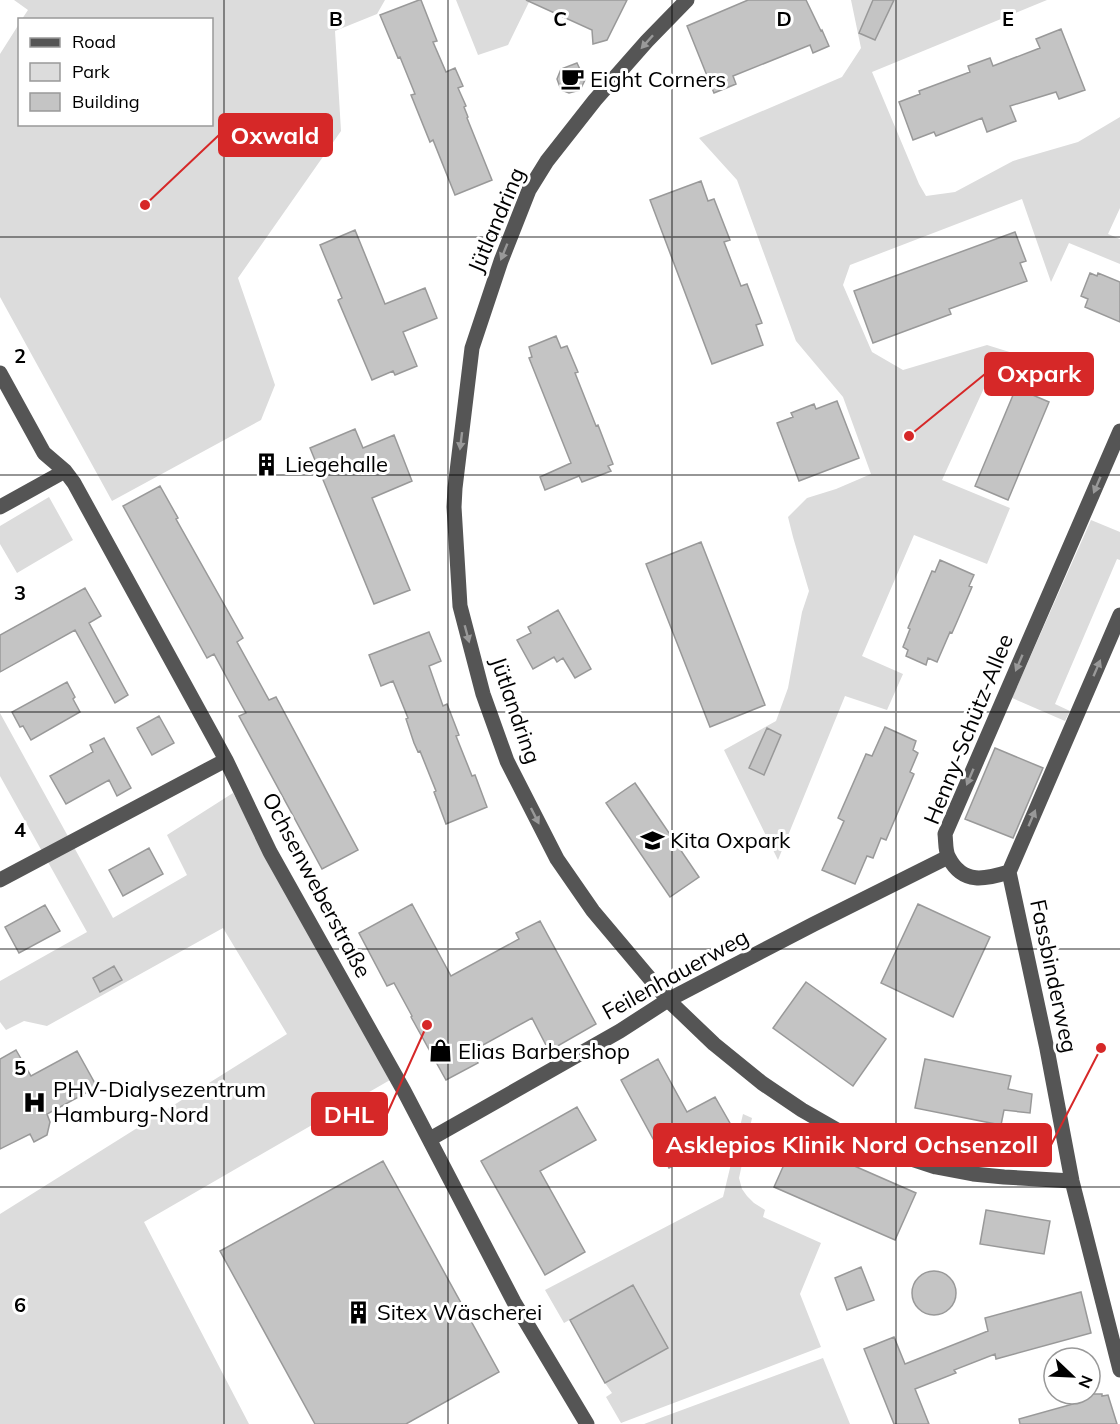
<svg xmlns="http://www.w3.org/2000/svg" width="1120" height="1424" font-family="Mulish,sans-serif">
	<rect width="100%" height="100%" fill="#fff"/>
	<path fill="#dcdcdc" d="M14,0H385L377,14L335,31L341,131L238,278L275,385L261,420L112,501L0,297V54L19,24L20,124H212V20L22,19L28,10Z
		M456,0H530L508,45L478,55Z
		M851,0H1047L872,72L919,184L926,196L955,192L1013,161L1078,142L1120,117V208L1108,234L1120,239V264L1069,243L1051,282L1022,199L850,265L843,285L872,352L903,370L987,345L1016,354L1005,380L990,375L942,480L1010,508L987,564L914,535L862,656L903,674L887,710L845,696L778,860L724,750L776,721L788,688L802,612L809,591L793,537L788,517L807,498L836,489L871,474L843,397L796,341L737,180L699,138L842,77L861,48Z
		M49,497L73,540L17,573L0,544V526Z
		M1091,520L1120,532V560L1117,559L1055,704L1070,711L1065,721L1012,698Z
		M0,713L113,918L187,875L167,835L233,793L390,1080L144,1222L249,1424H0V1214L287,1034L223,928L47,1026L24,1021L6,1030L0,1022V981L87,932L0,776Z
		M743,1114L752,1118L739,1178L742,1189L747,1196L754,1203L765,1210L763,1217L821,1243L800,1294L821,1347L621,1423L606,1397L612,1393L605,1383L668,1348L633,1285L564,1323L545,1290L723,1197Z
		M823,1358L850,1424H644Z"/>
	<path fill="#c4c4c4" stroke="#999" stroke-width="1.5" d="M419,0H421L437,41L433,42L446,72L455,68L463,86L458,88L466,106L464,107L468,117L467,118L492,180L455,195L433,140L430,142L411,95L415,94L400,57L398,58L380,15Z
		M526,0H627L607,40L593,44L592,30Z
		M748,0H806L821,31L822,30L829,46L813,53L810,45L733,76L736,84L714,93L687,26Z
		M873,0H894L875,40L859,33Z
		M1061,29L1085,90L1059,99L1056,92L1010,106L1016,121L987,132L982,118L936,136L934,132L913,140L899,102L920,94L919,91L970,72L968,66L990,58L993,66L1040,48L1036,39Z
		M577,63L585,80L580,90L569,93L561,90L557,79L561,69Z
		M701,181L708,201L714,199L730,240L724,242L741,286L747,284L762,323L756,325L763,345L712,364L650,200Z
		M355,230L385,304L425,288L437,318L403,332L417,366L395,375L393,371L372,380L338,300L342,298L320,245Z
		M1015,232L1026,261L1020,263L1027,281L949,309L951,314L873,343L854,291Z
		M1090,273L1097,276L1098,273L1120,282V322L1085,307L1088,299L1081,296Z
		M556,336L561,348L567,346L578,372L575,373L596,426L598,425L613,464L608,466L611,471L582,482L579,476L545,490L540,477L571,463L529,358L532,357L529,347Z
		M1016,388L1049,402L1008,500L975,486Z
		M837,401L859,458L799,481L777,423L793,417L791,413L814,404L816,409Z
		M355,429L363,448L394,435L412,481L372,498L410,590L374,604L310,448Z
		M160,486L178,518L176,519L243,638L237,642L269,700L276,697L358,850L322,869L239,716L246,713L235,693L214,654L207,658L123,506Z
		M701,542L765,705L710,727L646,564Z
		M940,560L974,575L969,586L972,587L956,624L952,633L950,632L937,662L928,658L926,665L906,656L908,650L903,647L910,629L908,628L932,571L935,572Z
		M85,588L101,616L89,623L128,695L115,703L75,630L0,672V635Z
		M558,610L591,669L575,678L563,658L557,662L554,657L533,669L517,640L531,633L528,627Z
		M429,632L441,661L429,666L443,706L447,704L459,735L456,736L472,776L475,775L487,807L446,824L434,792L436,791L420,751L418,752L414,743L406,719L408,718L393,681L381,686L369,655Z
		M67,682L75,697L73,699L80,712L31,740L23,726L20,727L12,712Z
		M159,716L174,743L152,755L137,728Z
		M885,727L916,741L913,750L918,753L910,772L914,774L886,840L881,838L873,858L867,856L855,884L822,870L844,821L838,818L866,754L872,756Z
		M767,728L781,735L764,775L749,768Z
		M104,738L131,788L117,796L109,780L66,804L50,776L93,752L90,745Z
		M995,748L1043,768L1013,838L965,819Z
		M635,783L699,877L670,897L606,803Z
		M149,848L163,874L123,896L109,870Z
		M412,904L451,976L519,939L516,933L540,921L596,1024L549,1051L532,1018L472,1051L478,1063L446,1080L411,1017L412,1016L394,983L387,986L359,933Z
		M918,904L990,937L953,1017L881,983Z
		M45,905L60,931L19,953L5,927Z
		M114,966L122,980L100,992L93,978Z
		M806,982L886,1039L853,1086L773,1028Z
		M16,1050L31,1076L77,1051L97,1087L47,1114L50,1122L47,1135L34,1142L30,1134L0,1149V1059Z
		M658,1059L687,1112L715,1097L735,1132L669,1168L621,1080Z
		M925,1059L1011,1076L1008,1089L1032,1094L1030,1113L1004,1110L1001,1125L915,1108Z
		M577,1107L596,1140L540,1171L585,1252L545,1275L481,1161Z
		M795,1140L916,1193L895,1240L774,1187Z
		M383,1161L499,1372L406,1424H315L220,1251Z
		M986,1210L1050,1221L1044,1254L980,1244Z
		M861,1267L874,1300L847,1310L835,1278Z
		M912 1293a22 22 0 1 1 44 0a22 22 0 1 1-44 0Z
		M633,1285L668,1348L605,1383L570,1320Z
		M1081,1292L1091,1333L996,1359L995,1354L954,1370L956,1373L915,1389L929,1424H894L864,1349L894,1337L905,1364L988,1331L985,1318Z
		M1071,1394H1102V1396L1108,1395L1117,1424H1020L1019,1419L1073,1404Z"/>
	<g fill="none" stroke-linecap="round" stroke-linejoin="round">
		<path stroke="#555" stroke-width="15" d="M687,0L647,41L595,100L547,161L529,190L501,261L472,348L455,488L454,507L460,606L483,694L507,761L557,859L593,911L668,1000L714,1044L762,1083L802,1110L837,1130L869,1145L936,1167L973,1174L1004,1177L1072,1181
			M0,373L44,453L65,471L74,483L226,760L270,852L404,1091L514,1302L587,1424
			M1120,431L945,834C946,841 945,852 949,858C963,885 986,879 1009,872L1120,615
			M0,507L65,471
			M1009,872L1047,1049L1072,1181L1120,1370
			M0,880L226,760
			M430,1139L620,1031L668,1000L814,924L948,857"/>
	</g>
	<defs><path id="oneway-solid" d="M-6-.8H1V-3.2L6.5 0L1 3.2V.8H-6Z" transform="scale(1.5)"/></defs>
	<g fill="#999">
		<use href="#oneway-solid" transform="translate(647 42) rotate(132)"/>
		<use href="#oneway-solid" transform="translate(504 252) rotate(112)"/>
		<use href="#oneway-solid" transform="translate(461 441) rotate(97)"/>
		<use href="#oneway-solid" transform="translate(1097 485) rotate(113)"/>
		<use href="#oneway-solid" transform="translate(467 634) rotate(75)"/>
		<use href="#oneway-solid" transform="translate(1019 663) rotate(113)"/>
		<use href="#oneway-solid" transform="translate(1097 668) rotate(-67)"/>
		<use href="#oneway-solid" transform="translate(970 777) rotate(113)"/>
		<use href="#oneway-solid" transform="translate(535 816) rotate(63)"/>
		<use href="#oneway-solid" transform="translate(1032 818) rotate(-67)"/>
	</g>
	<path fill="none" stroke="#000" stroke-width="1.5" stroke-opacity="0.55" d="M224,0V1424M448,0V1424M672,0V1424M896,0V1424M0,237H1120M0,475H1120M0,712H1120M0,949H1120M0,1187H1120"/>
	<defs>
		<symbol id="cafe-bare" viewBox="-9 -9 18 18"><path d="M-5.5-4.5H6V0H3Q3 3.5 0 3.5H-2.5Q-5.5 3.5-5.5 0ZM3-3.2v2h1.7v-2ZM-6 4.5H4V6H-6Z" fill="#000" stroke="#fff" stroke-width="2.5" paint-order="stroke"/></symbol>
		<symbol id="building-bare" viewBox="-9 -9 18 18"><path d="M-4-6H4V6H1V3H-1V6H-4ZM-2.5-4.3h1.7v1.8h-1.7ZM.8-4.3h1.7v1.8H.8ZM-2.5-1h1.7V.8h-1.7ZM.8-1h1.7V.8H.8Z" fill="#000" stroke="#fff" stroke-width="2.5" paint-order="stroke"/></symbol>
		<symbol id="school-bare" viewBox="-9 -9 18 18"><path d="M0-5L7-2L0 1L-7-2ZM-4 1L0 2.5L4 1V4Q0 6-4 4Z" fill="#000" stroke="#fff" stroke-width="2.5" paint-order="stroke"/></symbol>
		<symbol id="shop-bare" viewBox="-9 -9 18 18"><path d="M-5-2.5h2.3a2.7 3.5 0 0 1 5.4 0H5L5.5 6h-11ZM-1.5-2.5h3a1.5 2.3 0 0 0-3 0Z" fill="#000" stroke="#fff" stroke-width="2.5" paint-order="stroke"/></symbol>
		<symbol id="hospital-bare" viewBox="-9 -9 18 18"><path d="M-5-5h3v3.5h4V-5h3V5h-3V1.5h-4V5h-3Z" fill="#000" stroke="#fff" stroke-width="2.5" paint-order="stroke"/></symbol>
	</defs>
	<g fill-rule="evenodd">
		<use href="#cafe-bare" x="556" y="62" width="33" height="33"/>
		<use href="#building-bare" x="250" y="448" width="33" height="33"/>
		<use href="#school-bare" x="636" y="824" width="33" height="33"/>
		<use href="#shop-bare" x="424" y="1034" width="33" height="33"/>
		<use href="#hospital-bare" x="18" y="1086" width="33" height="33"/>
		<use href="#building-bare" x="342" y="1296" width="33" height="33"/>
	</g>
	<g text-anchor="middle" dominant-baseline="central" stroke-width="6" stroke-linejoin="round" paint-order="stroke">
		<g font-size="22" fill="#000" stroke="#fff" text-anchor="start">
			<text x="590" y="79">Eight Corners</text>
			<text x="285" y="464">Liegehalle</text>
			<text x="670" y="840">Kita Oxpark</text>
			<text x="458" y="1051">Elias Barbershop</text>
			<text x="53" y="1089">PHV-Dialysezentrum<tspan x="53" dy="25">Hamburg-Nord</tspan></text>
			<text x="377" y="1312">Sitex Wäscherei</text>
		</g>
		<g font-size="22" fill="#000" stroke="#fff">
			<text transform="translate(496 220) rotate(-67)">Jütlandring</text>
			<text transform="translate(516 710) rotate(71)">Jütlandring</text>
			<text transform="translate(968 729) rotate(-68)">Henny-Schütz-Allee</text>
			<text transform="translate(317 885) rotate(62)">Ochsenweberstraße</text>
			<text transform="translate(675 974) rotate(-29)">Feilenhauerweg</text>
			<text transform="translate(1054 976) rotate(78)">Fassbinderweg</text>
		</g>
	</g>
	<g font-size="20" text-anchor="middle" font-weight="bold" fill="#000" stroke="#fff" stroke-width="6" stroke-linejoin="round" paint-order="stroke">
		<text x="336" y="26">B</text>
		<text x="560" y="26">C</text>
		<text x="784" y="26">D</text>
		<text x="1008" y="26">E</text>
		<text x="20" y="363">2</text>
		<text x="20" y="600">3</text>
		<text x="20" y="837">4</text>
		<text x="20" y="1075">5</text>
		<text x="20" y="1312">6</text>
	</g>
	<path fill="none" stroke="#d62828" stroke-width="2" d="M145 205L219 135M909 436L985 374M427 1025L387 1114M1101 1048L1051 1145"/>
	<g fill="#d62828" stroke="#fff" stroke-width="2">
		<circle cx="145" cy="205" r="6"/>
		<circle cx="909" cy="436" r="6"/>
		<circle cx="427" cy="1025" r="6"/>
		<circle cx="1101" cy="1048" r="6"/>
	</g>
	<g fill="#d62828" stroke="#d62828" stroke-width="2">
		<rect x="219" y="114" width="113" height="42" rx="6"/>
		<rect x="985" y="353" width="108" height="42" rx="6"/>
		<rect x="312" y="1093" width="75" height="42" rx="6"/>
		<rect x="654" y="1124" width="397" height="42" rx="6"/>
	</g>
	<g font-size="24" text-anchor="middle" font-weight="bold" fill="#fff">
		<text x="275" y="144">Oxwald</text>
		<text x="1039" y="382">Oxpark</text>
		<text x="349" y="1123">DHL</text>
		<text x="852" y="1153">Asklepios Klinik Nord Ochsenzoll</text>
	</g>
	<rect x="18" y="18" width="195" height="108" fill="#ffffff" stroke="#999999" stroke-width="1.5"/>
	<rect x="30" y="38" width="30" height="9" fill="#555555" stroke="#999999" stroke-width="1.5"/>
	<text x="72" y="48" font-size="18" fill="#000000">Road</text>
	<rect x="30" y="63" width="30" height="18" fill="#dcdcdc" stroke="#999999" stroke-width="1.5"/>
	<text x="72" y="78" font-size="18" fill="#000000">Park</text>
	<rect x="30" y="93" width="30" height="18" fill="#c4c4c4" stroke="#999999" stroke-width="1.5"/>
	<text x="72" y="108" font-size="18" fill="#000000">Building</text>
	<g transform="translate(1072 1376) rotate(113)"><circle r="28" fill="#ffffff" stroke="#999999" stroke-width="1.5"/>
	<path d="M0-4.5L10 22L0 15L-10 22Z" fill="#000000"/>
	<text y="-9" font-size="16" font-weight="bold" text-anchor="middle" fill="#000000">N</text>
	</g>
</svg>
